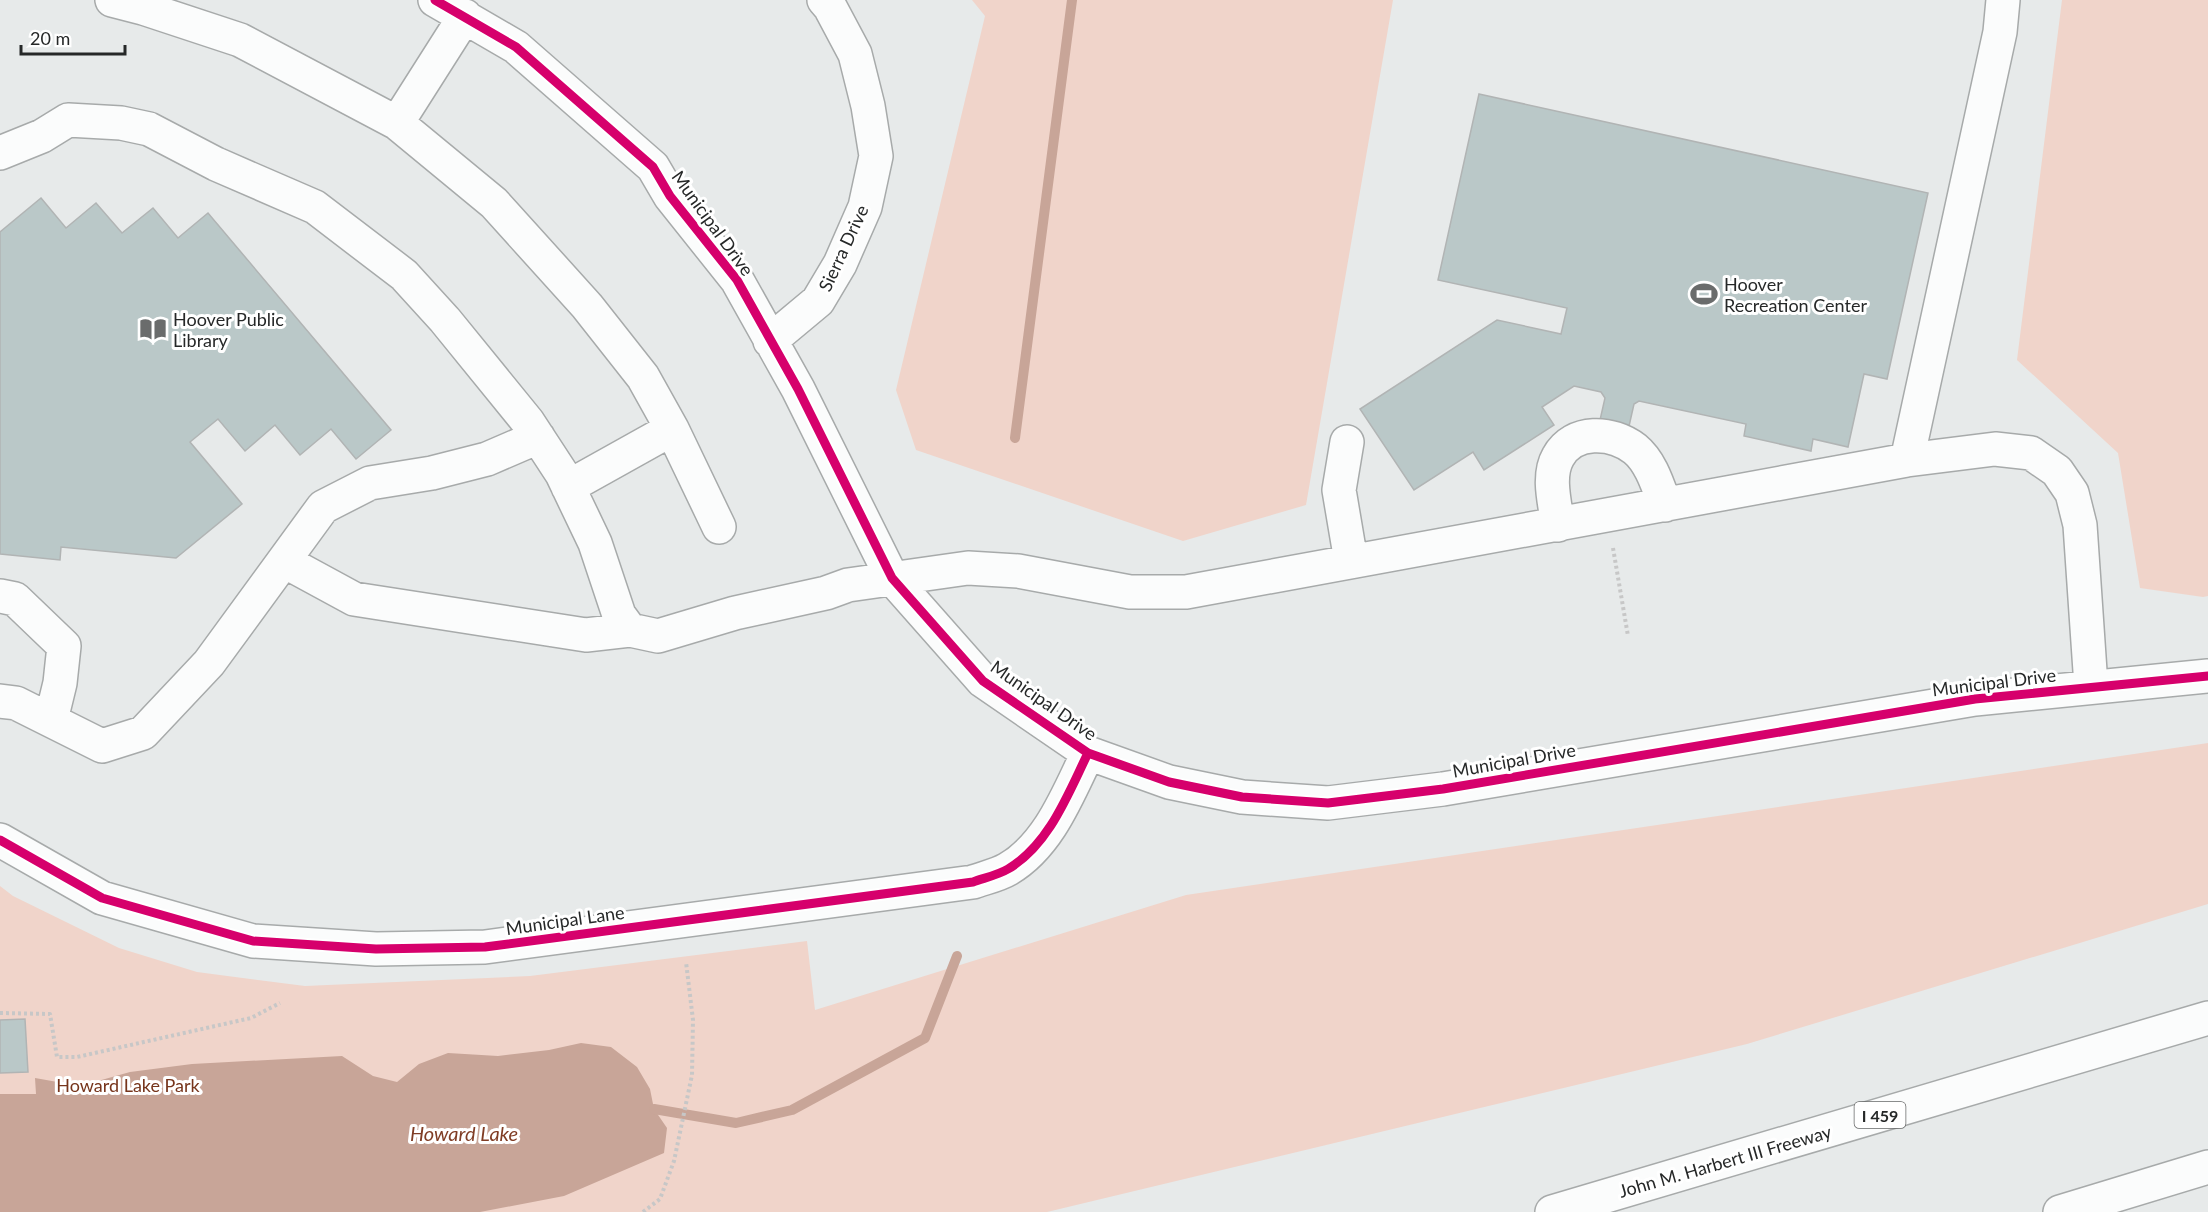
<svg xmlns="http://www.w3.org/2000/svg" width="2208" height="1212" font-family="Lato,sans-serif">
	<rect width="100%" height="100%" fill="#e7eaea"/>
	<path fill="#f0d4ca" d="M972,0H1393L1306,505L1183,541L916,450L896,390L985,16Z
		M2062,0H2208V596L2203,597L2140,588L2118,453L2017,360Z
		M2208,743V904L1747,1044L1047,1212H0V886L13,896L119,948L197,972L305,986L530,976L807,941L815,1010L1186,895Z"/>
	<path fill="#c8a598" d="M581,1043L611,1047L637,1067L650,1089L654,1109L667,1128L664,1153L564,1196L480,1212H0V1094H36L35,1078L80,1086L130,1072L192,1064L342,1056L373,1076L397,1082L419,1064L448,1053L498,1056L549,1050Z"/>
	<g fill="none" stroke-linecap="round" stroke-linejoin="round">
		<path stroke="#c8a598" stroke-width="10" d="M1015,438L1072,0
			M654,1109L736,1123L792,1110L925,1038L957,956"/>
	</g>
	<path fill="#bac8c8" stroke="#b1b4b4" stroke-width="1.5" d="M1479,94L1928,193L1887,379L1864,374L1848,447L1813,439L1811,451L1744,436L1746,424L1639,401L1634,404L1627,435L1598,429L1605,398L1601,392L1574,386L1542,407L1554,425L1484,470L1473,452L1414,490L1360,409L1497,320L1561,334L1567,308L1438,280Z
		M41,198L66,228L96,203L122,233L153,208L178,238L208,213L391,430L356,459L331,429L300,455L275,425L245,451L218,419L190,442L242,504L176,558L61,547L60,560L0,554V232Z
		M25,1019L28,1072L0,1073V1020Z"/>
	<g fill="none" stroke-linecap="round" stroke-linejoin="round">
		<defs>
			<path id="minor" d="M112,0L143,8L240,40L397,123L494,203L587,306L643,377L672,429L719,527
				M435,0L516,47L653,167L670,196L737,280L798,389L892,578L983,681L1088,753L1169,782L1242,797L1328,803L1443,789L1975,699L2208,676
				M397,123L465,16
				M0,153L42,136L68,120L121,123L149,129L216,164L315,207L404,275L445,320L528,422L562,474L595,543L619,615L630,630L658,636L735,613L826,593L848,585L968,568L1018,571L1130,592H1186L1907,460L1995,449L2031,453L2057,471L2072,493L2080,525L2091,686
				M770,341L818,301L840,264L865,207L876,156L868,106L855,54L830,7L824,0
				M1347,442L1339,490L1351,561
				M1907,460L2000,32L2003,0
				M568,487L672,429
				M1558,525C1555,504 1547,476 1558,457C1573,429 1612,431 1635,449C1651,462 1658,486 1665,505
				M284,561L354,599L586,635L630,630
				M0,596L15,599L64,646L60,683L51,720
				M0,701L16,703L102,746L143,733L209,663L323,507L370,483L432,473L487,459L538,437
				M0,840L102,898L253,941L376,949L485,947L973,882C984,878 998,875 1008,869C1049,845 1068,794 1088,753"/>
			<path id="highway" d="M1552,1212L2208,1018
				M2060,1212L2208,1167"/>
		</defs>
		<use href="#minor" stroke="#a7aaaa" stroke-width="36"/>
		<use href="#highway" stroke="#a7aaaa" stroke-width="36"/>
		<path stroke="#c7c7c7" stroke-width="4" stroke-dasharray="3 3" stroke-linecap="butt" d="M1613,548L1628,636
			M0,1013L50,1014L57,1057H77L251,1018L280,1003
			M643,1212L660,1199L674,1161L692,1075L693,1020L686,962"/>
		<use href="#minor" stroke="#fbfcfc" stroke-width="33"/>
		<use href="#highway" stroke="#fbfcfc" stroke-width="33"/>
		<defs>
			<path id="cycleway" d="M435,0L516,47L653,167L670,196L737,280L798,389L892,578L983,681L1088,753L1169,782L1242,797L1328,803L1443,789L1975,699L2208,676
				M0,840L102,898L253,941L376,949L485,947L973,882C984,878 998,875 1008,869C1049,845 1068,794 1088,753"/>
		</defs>
		<use href="#cycleway" stroke="#fff" stroke-width="13"/>
		<use href="#cycleway" stroke="#d6006c" stroke-width="9"/>
	</g>
	<defs>
		<symbol id="stadium-bare" viewBox="-9 -9 18 18"><path d="M0-5a6.5 5 0 1 0 0 10a6.5 5 0 1 0 0-10ZM-3.5-1.8h7v3.6h-7Z" fill="#6a6c6c" stroke="#fff" stroke-width="2.5" paint-order="stroke"/></symbol>
		<symbol id="library-bare" viewBox="-9 -9 18 18"><path d="M-6-4Q-3-5.5-.7-3.5V5Q-3 3-6 4ZM6-4Q3-5.5 .7-3.5V5Q3 3 6 4Z" fill="#6a6c6c" stroke="#fff" stroke-width="2.5" paint-order="stroke"/></symbol>
	</defs>
	<g fill-rule="evenodd">
		<use href="#stadium-bare" x="1685" y="275" width="38" height="38"/>
		<use href="#library-bare" x="134" y="310" width="38" height="38"/>
	</g>
	<g text-anchor="middle" dominant-baseline="central" stroke-width="6" stroke-linejoin="round" paint-order="stroke">
		<rect fill="#fff" stroke="#676868" stroke-width="1.5" x="1854.5" y="1102" width="51" height="26" rx="4.5"/>
		<g font-size="16" font-weight="bold" fill="#262828">
			<text x="1880" y="1115">I 459</text>
		</g>
		<g font-size="18" fill="#262828" stroke="#fff">
			<text transform="translate(713 223) rotate(54)">Municipal Drive</text>
			<text transform="translate(843 248) rotate(-65)">Sierra Drive</text>
			<text transform="translate(1994 682) rotate(-7)">Municipal Drive</text>
			<text transform="translate(1044 700) rotate(35)">Municipal Drive</text>
			<text transform="translate(1514 760) rotate(-10)">Municipal Drive</text>
			<text transform="translate(565 920) rotate(-8)">Municipal Lane</text>
			<text transform="translate(1725 1161) rotate(-16)">John M. Harbert III Freeway</text>
		</g>
		<g font-size="18" fill="#262828" stroke="#fff" text-anchor="start">
			<text x="1724" y="284">Hoover<tspan x="1724" dy="21">Recreation Center</tspan></text>
			<text x="173" y="319">Hoover Public<tspan x="173" dy="21">Library</tspan></text>
		</g>
		<g font-size="18" fill="#76341b" stroke="#fff">
			<text x="128" y="1085">Howard Lake Park</text>
		</g>
		<g font-size="20" font-style="italic" fill="#803d25" stroke="#fff">
			<text x="464" y="1133">Howard Lake</text>
		</g>
	</g>
	<path d="M21 45v9h104v-9" fill="none" stroke="#262828" stroke-width="3"/>
	<text x="30" y="45" font-size="18" fill="#262828" stroke="#ffffff" stroke-width="4.5" paint-order="stroke">20 m</text>
</svg>
